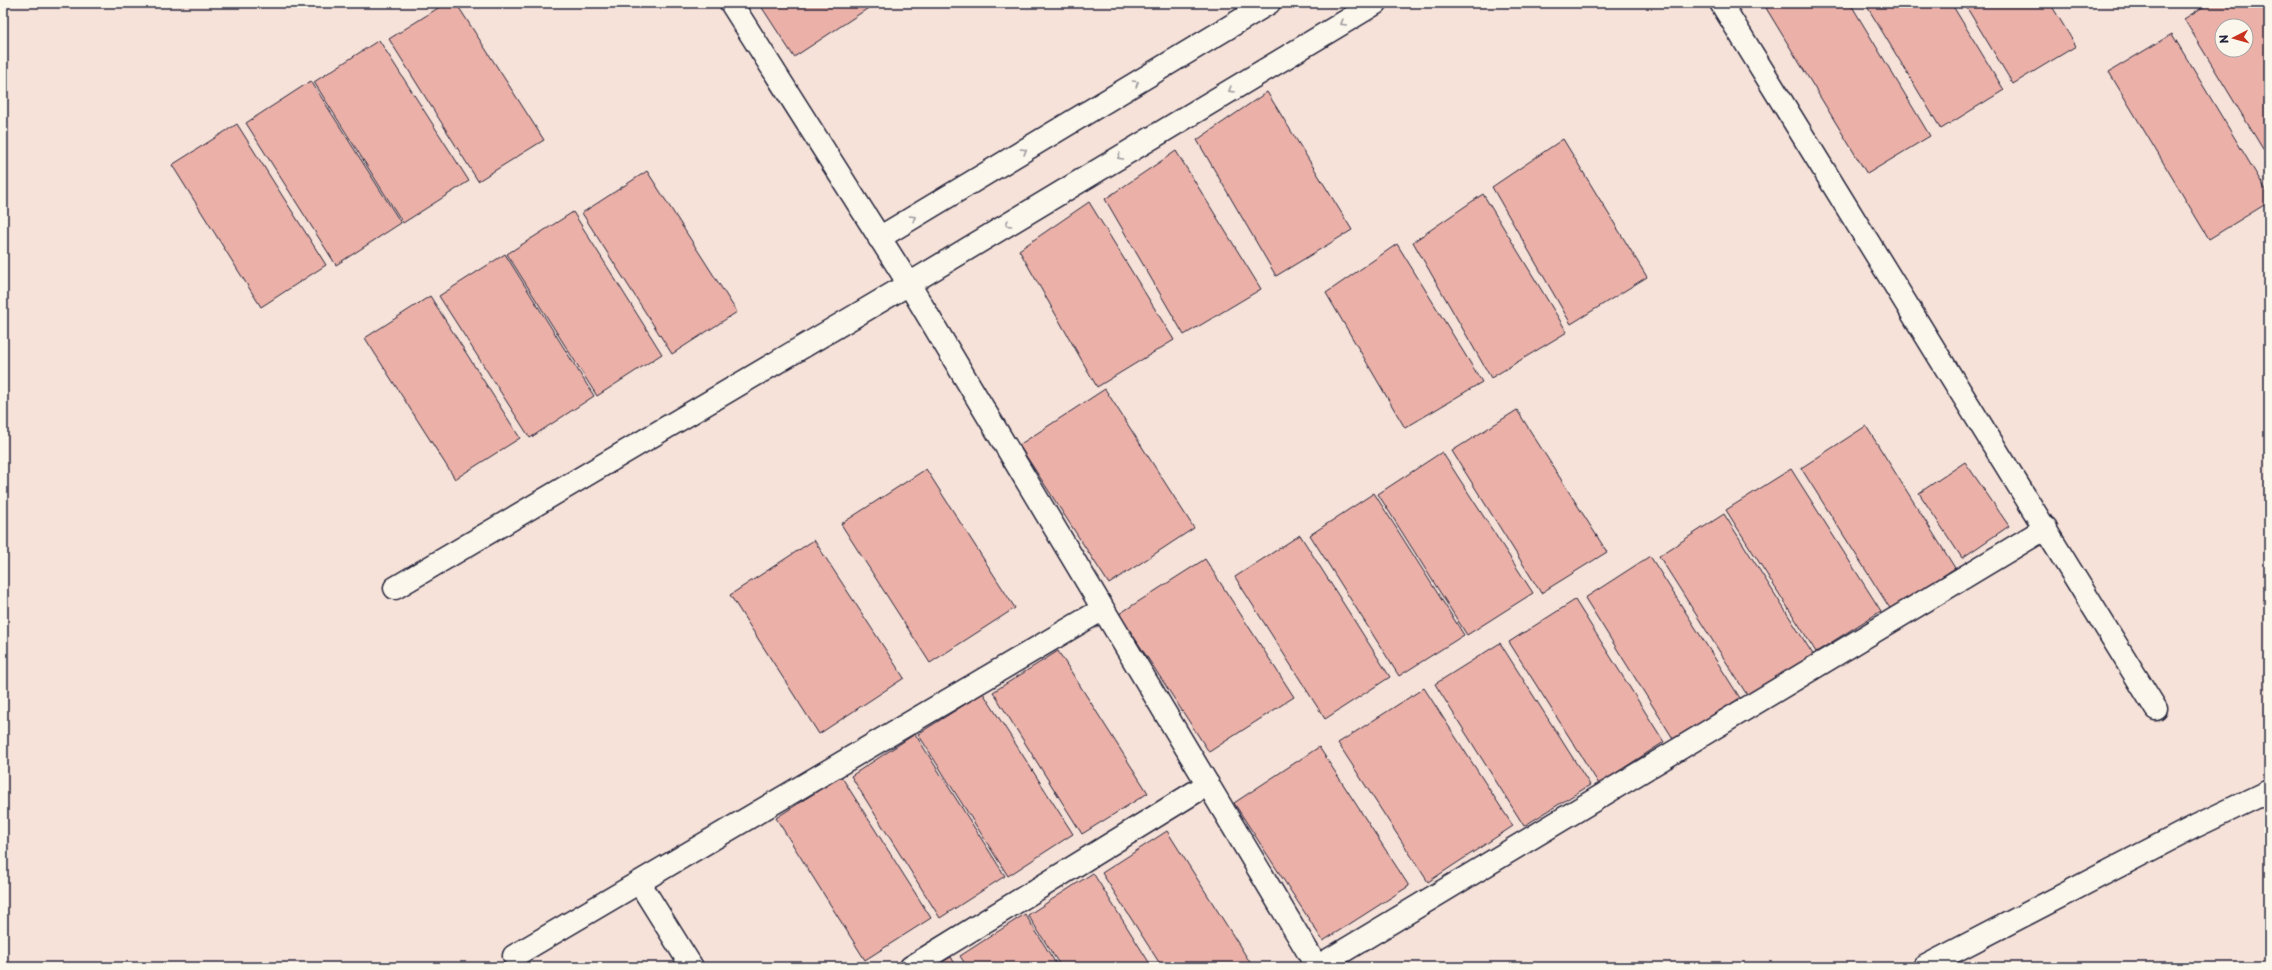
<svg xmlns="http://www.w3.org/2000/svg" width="2272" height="970" font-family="'Playpen Sans',sans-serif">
	<rect width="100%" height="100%" fill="#f6e2d8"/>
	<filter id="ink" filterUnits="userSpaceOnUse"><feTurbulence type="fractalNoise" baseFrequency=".025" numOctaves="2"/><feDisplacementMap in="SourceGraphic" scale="8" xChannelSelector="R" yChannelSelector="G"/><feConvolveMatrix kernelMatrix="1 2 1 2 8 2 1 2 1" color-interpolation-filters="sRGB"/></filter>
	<g filter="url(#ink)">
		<path fill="#ebb1a8" stroke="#22223b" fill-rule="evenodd" d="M446,3H456L544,140L478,181L389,39Z
			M759,3H876L794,57Z
			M1774,3H1850L1930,136L1867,174L1766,8Z
			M1865,3H1951L2004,90L1941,129Z
			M1964,3H2050L2076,46L2013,84Z
			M2209,3H2261L2269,16V159L2184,19ZM2222,26H2246V50H2222Z
			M2172,34L2269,195V202L2209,239L2109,72Z
			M379,40L469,181L403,223L314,82Z
			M311,81L401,223L336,265L246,123Z
			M1267,92L1352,230L1276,276L1197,140Z
			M237,124L326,265L261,307L172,165Z
			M1563,139L1647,277L1571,324L1492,187Z
			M1176,151L1261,289L1184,335L1105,199Z
			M647,171L737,312L672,354L582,213Z
			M1483,194L1567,332L1491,378L1413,242Z
			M1089,202L1174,340L1097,387L1019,250Z
			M573,212L662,354L597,396L507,254Z
			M1397,244L1482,382L1405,428L1326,293Z
			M505,254L594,396L530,438L439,296Z
			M430,296L520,438L455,479L365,338Z
			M1105,389L1194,528L1109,584L1019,445Z
			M1517,410L1607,552L1541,593L1452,451Z
			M1866,426L1955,568L1891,610L1801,468Z
			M1442,452L1533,593L1467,635L1378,494Z
			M1965,462L2009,526L1962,558L1919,493Z
			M926,469L1015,608L930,663L841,524Z
			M1791,469L1881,611L1816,652L1726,510Z
			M1374,493L1464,635L1399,676L1310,535Z
			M1724,514L1814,656L1749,698L1659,556Z
			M1300,535L1390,677L1325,719L1235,577Z
			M814,540L904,678L819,734L730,595Z
			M1650,556L1740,698L1674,740L1585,598Z
			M1205,559L1294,697L1209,752L1119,614Z
			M1575,600L1664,742L1599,784L1509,642Z
			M1500,643L1590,785L1524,826L1435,684Z
			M1058,651L1148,793L1082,834L993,692Z
			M1424,688L1513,826L1428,882L1338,743Z
			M983,693L1073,834L1008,876L918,734Z
			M915,734L1005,876L940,918L851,776Z
			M1319,747L1409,886L1323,941L1234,803Z
			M841,776L931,918L865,960L776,818Z
			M1167,831L1253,967H1162L1102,873Z
			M1093,873L1152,967H1061L1028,915Z
			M1025,914L1058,967H967L960,956Z
			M951,957L957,967H934Z"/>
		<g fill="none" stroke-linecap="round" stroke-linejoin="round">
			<defs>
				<path id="minor" d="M731,3L909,284L1317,967
					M1721,3L2156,709
					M879,238L1269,3
					M395,588L909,284L1376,3
					M639,882L692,967
					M514,956L1103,609
					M911,967L1208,784
					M1317,967L2046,528
					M1924,967L2196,826L2269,791"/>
			</defs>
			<use href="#minor" stroke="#22223b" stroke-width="25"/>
			<use href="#minor" stroke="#fbf7ec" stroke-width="22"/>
		</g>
		<defs><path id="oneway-chevron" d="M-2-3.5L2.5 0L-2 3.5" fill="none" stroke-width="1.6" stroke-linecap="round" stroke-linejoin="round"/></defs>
		<g stroke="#99979c">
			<use href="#oneway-chevron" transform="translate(1343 23) rotate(149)"/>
			<use href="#oneway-chevron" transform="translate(1136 83) rotate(-31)"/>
			<use href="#oneway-chevron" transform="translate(1231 90) rotate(149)"/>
			<use href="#oneway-chevron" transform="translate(1024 151) rotate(-31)"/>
			<use href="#oneway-chevron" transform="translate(1120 157) rotate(149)"/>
			<use href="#oneway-chevron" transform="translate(913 218) rotate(-31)"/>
			<use href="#oneway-chevron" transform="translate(1008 224) rotate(149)"/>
		</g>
	</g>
	<rect width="2272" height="970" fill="none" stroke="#fbf7ec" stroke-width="16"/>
	<rect x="8" y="8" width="2256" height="954" fill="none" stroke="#22223b" stroke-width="1.5" filter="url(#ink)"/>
	<g transform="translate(2234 38) rotate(264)"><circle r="19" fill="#fbf7ec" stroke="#a4a2a5"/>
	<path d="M0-3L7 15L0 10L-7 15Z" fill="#c8321e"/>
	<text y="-6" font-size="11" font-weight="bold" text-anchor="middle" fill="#22223b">N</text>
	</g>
</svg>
